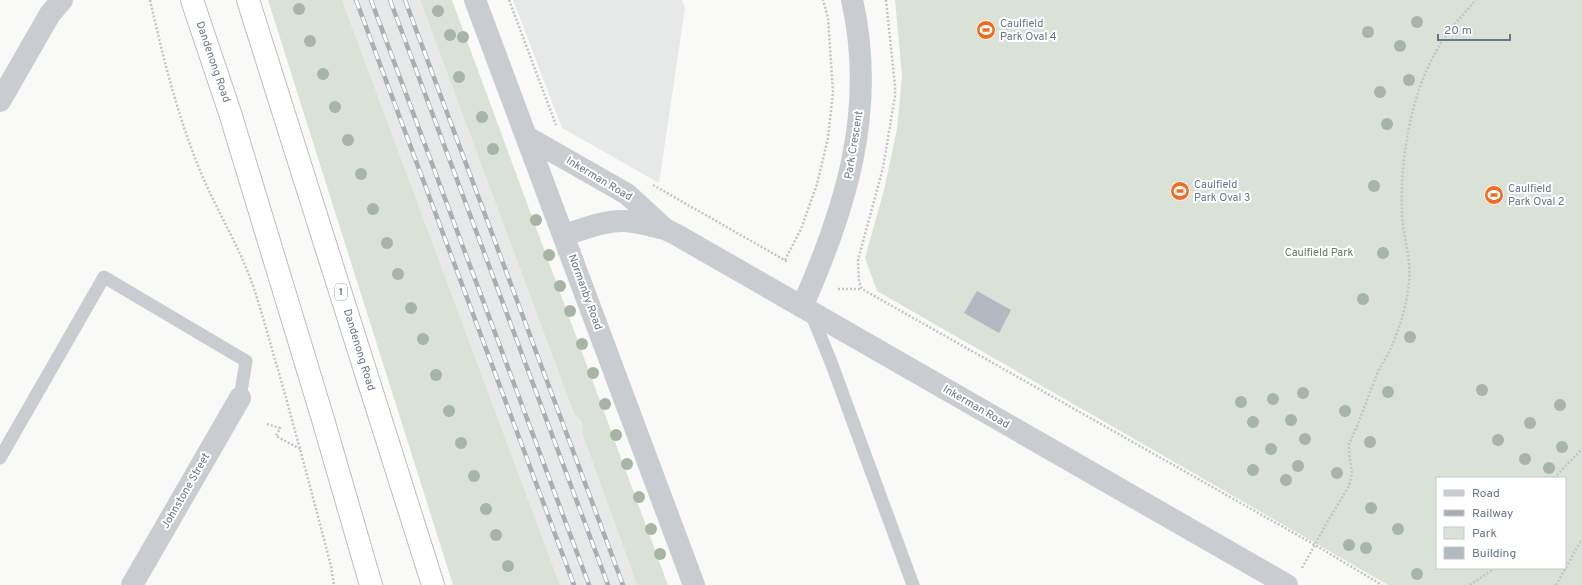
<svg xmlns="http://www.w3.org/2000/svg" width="1582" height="585" font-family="Overpass,sans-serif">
	<rect width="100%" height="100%" fill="#f9faf7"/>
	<path fill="#e7e9e8" d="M342,0H420L574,414L579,417L583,428L582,433L637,585H560Z
		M513,0H682L685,8L659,183L562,128Z"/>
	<path fill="#dae2d8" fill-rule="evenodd" d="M268,0H342L560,585H453Z
		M420,0H452L668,585H637L582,433C584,425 581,418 574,414Z
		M895,0H1582V585H1388L877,291L865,258L884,190L897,129L902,76ZM1437,478H1565V568H1437Z"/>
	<path fill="#b2b9c1" d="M977,291L1011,310L999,333L964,313Z"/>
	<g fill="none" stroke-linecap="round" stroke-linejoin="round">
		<defs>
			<path id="trunk" d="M192,0L230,113L322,416L371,585
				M248,0L433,585"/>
		</defs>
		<use href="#trunk" stroke="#bbbec2" stroke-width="24"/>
		<path stroke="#c2c4c7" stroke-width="2.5" stroke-dasharray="2 2" stroke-linecap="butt" d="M150,0C163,57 177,114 199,168C215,208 239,245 253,286C263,315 270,344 279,373C297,437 314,501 331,566L334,585
			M509,0L556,125
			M886,0L895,86V96L883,168L858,260L859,282L862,289L1315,545L1382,585
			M653,185L788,262
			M785,260L801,229L817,184L828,138L833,92L828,18L823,0
			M838,289H862
			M267,424L280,428L276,436L300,449
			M1554,478L1582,449
			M1302,568L1329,519L1349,486L1352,474L1349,452V444C1360,421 1368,397 1377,374C1381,365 1386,358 1390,350C1399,331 1407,304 1409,283C1412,259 1402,235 1402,211C1400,160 1411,93 1437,50C1447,31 1462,16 1476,0
			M1470,585L1495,568
			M1556,585L1582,539"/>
		<path stroke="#c9ccd1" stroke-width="13" d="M811,313L831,362L913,585
			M0,458L104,277L246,361L240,398"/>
		<path stroke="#c9ccd1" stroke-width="22" d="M0,101L50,14L62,0
			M802,307C846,208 877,109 852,0
			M132,585L240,398"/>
		<path stroke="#c9ccd1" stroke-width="22" d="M475,0L694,585
			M527,137L627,194L665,229L677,235L1287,585
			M563,235C582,230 602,221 622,221C636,221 651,226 665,229"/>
		<use href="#trunk" stroke="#fff" stroke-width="22"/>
		<defs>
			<path id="rail" d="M356,0L574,585
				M371,0L589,585
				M390,0L608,585
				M405,0L623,585"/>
		</defs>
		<use href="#rail" stroke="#a9aeb5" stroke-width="4.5"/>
		<use href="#rail" stroke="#fff" stroke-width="3" stroke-dasharray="9" stroke-linecap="butt"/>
	</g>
	<g fill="#a6b5a4">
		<circle cx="299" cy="9" r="6"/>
		<circle cx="438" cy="11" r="6"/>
		<circle cx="1417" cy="22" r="6"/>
		<circle cx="1368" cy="32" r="6"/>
		<circle cx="450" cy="35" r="6"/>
		<circle cx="463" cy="37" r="6"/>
		<circle cx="310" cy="41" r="6"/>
		<circle cx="1400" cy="46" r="6"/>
		<circle cx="323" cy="74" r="6"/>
		<circle cx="459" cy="77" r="6"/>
		<circle cx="1409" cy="80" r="6"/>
		<circle cx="1380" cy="92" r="6"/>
		<circle cx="335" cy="107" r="6"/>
		<circle cx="482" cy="117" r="6"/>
		<circle cx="1387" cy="124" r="6"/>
		<circle cx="348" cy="140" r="6"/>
		<circle cx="493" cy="149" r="6"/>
		<circle cx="361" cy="174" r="6"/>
		<circle cx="1374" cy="186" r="6"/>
		<circle cx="373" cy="209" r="6"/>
		<circle cx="536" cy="220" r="6"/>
		<circle cx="387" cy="243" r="6"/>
		<circle cx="1383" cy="253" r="6"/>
		<circle cx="549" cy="255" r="6"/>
		<circle cx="398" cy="274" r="6"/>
		<circle cx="560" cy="286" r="6"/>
		<circle cx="1363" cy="299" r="6"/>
		<circle cx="411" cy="308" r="6"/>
		<circle cx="570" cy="311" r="6"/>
		<circle cx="1410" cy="337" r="6"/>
		<circle cx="423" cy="339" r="6"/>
		<circle cx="582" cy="344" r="6"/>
		<circle cx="593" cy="373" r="6"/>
		<circle cx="436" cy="375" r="6"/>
		<circle cx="1482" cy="390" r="6"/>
		<circle cx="1388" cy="392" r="6"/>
		<circle cx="1303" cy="393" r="6"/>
		<circle cx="1273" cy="399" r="6"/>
		<circle cx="1241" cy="402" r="6"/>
		<circle cx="605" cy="404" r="6"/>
		<circle cx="1560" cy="405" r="6"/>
		<circle cx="449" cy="411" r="6"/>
		<circle cx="1345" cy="411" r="6"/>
		<circle cx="1291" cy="420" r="6"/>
		<circle cx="1253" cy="422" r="6"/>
		<circle cx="1530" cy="423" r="6"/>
		<circle cx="616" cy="435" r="6"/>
		<circle cx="1305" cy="439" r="6"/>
		<circle cx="1498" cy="440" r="6"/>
		<circle cx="1370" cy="442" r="6"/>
		<circle cx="461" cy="443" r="6"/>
		<circle cx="1562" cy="447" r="6"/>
		<circle cx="1271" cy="449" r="6"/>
		<circle cx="1525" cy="459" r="6"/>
		<circle cx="627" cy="464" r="6"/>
		<circle cx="1298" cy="466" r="6"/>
		<circle cx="1549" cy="468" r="6"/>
		<circle cx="1253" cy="470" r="6"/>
		<circle cx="1337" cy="473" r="6"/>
		<circle cx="474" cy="476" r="6"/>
		<circle cx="1286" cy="480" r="6"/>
		<circle cx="639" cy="497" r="6"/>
		<circle cx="1371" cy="508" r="6"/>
		<circle cx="486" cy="509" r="6"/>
		<circle cx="651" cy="529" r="6"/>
		<circle cx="1398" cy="529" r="6"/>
		<circle cx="496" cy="535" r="6"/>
		<circle cx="1349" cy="545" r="6"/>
		<circle cx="1366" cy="548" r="6"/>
		<circle cx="660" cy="554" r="6"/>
		<circle cx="508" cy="566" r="6"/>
		<circle cx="1417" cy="574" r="6"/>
	</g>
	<defs>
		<symbol id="stadium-disc" viewBox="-11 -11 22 22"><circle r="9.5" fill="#f46b1d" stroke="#fff"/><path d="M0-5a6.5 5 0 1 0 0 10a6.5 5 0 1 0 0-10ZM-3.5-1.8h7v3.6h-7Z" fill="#fff"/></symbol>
	</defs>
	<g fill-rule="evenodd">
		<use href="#stadium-disc" x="975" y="19" width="22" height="22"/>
		<use href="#stadium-disc" x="1169" y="180" width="22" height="22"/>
		<use href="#stadium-disc" x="1483" y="184" width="22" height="22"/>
	</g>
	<g text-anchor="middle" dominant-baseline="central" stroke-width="4" stroke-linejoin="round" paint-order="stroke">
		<rect fill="#fff" stroke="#949fae" stroke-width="1" x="335" y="284" width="12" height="16" rx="3"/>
		<g font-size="10" font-weight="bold" fill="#66768b">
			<text x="341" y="292">1</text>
		</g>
		<g font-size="11" fill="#66768b" stroke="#fff" text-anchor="start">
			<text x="1000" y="24">Caulfield<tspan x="1000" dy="13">Park Oval 4</tspan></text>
			<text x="1194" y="185">Caulfield<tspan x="1194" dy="13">Park Oval 3</tspan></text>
			<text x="1508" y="189">Caulfield<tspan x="1508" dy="13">Park Oval 2</tspan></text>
		</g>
		<g font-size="11" fill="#66768b" stroke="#fff">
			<text transform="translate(213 62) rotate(71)">Dandenong Road</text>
			<text transform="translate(854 145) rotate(-81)">Park Crescent</text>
			<text transform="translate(599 179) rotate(31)">Inkerman Road</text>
			<text transform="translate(585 292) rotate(70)">Normanby Road</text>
			<text transform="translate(359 350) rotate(73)">Dandenong Road</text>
			<text transform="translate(976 407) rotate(30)">Inkerman Road</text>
			<text transform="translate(186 491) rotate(-60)">Johnstone Street</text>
		</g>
		<g font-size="11" fill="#637c61" stroke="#fff">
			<text x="1319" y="253">Caulfield Park</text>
		</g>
	</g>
	<rect x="1436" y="477" width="130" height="92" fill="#ffffff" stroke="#c2c8d1"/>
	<rect x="1444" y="490" width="20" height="6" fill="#c9ccd1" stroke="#c2c8d1"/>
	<text x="1472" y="497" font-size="12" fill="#66768b">Road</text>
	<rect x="1444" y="510" width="20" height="6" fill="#a9aeb5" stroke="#c2c8d1"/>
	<text x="1472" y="517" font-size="12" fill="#66768b">Railway</text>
	<rect x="1444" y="527" width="20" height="12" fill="#dae2d8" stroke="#c2c8d1"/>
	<text x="1472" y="537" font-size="12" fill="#66768b">Park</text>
	<rect x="1444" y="547" width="20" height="12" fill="#b2b9c1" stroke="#c2c8d1"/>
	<text x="1472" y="557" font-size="12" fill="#66768b">Building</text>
	<path d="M1438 34v6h72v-6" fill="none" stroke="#66768b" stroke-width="2"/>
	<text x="1444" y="34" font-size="12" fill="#66768b" stroke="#ffffff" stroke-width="3" paint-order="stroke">20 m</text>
</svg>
